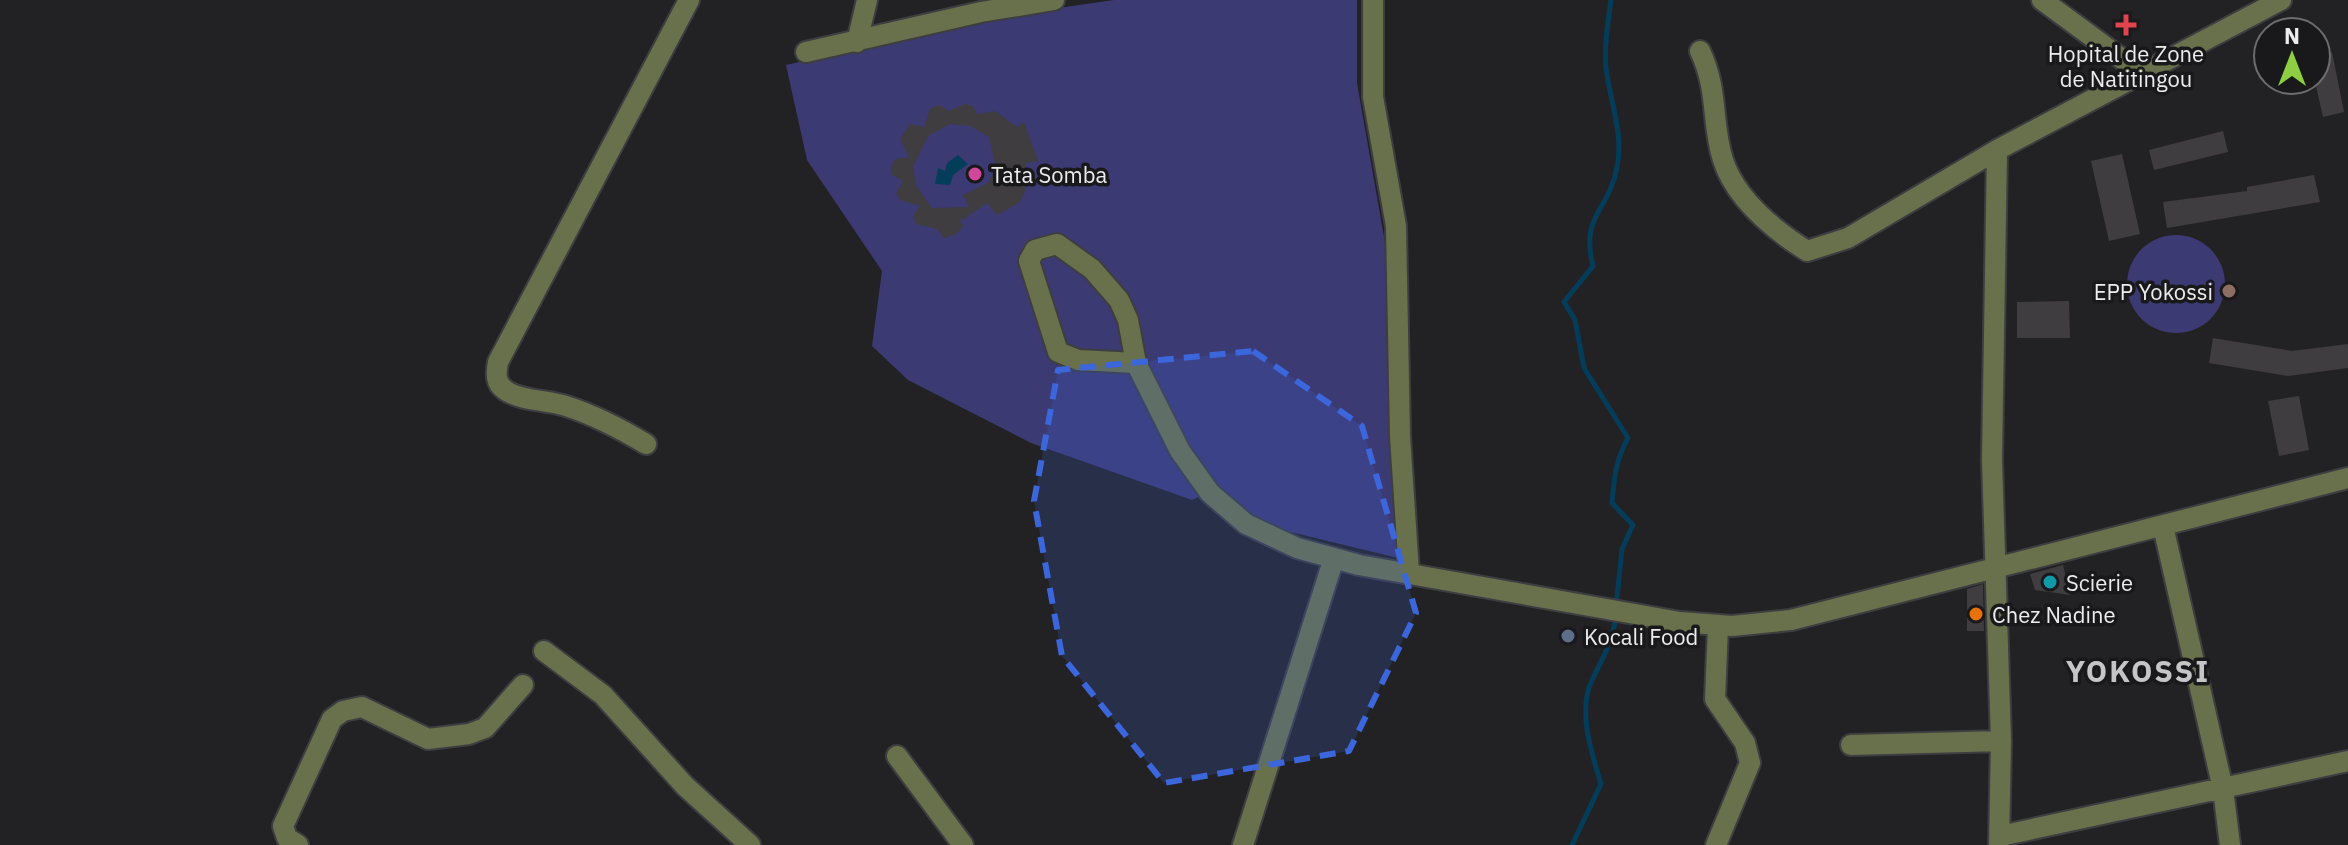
<svg xmlns="http://www.w3.org/2000/svg" width="2348" height="845" font-family="'IBM Plex Sans',sans-serif">
	<rect width="100%" height="100%" fill="#222225"/>
	<path fill="#3c3a72" d="M1114,0H1357V83L1388,260L1389,399L1398,558L1270,527L1238,511L1219,488L1192,500L1031,443L908,380L872,346L882,271L807,160L786,65L996,17Z
		M2127 284a49 49 0 1 1 98 0a49 49 0 1 1-98 0Z"/>
	<path fill="#033d5a" d="M958,155L968,164L953,175L950,185L935,184L938,168L945,171L947,163Z"/>
	<g fill="none" stroke-linecap="round" stroke-linejoin="round">
		<path stroke="#033d5a" stroke-width="5" d="M1611,0C1608,22 1604,46 1606,68C1610,101 1624,135 1617,167C1609,212 1580,214 1593,266L1564,302L1575,320L1584,368L1628,438C1616,459 1614,478 1612,503L1633,525L1622,549L1616,607
			M1572,845L1601,784C1592,754 1577,711 1592,680C1603,658 1612,642 1616,617"/>
	</g>
	<path fill="#3f3d3f" fill-rule="evenodd" d="M2332,52L2344,112L2323,117L2316,86V55Z
		M965,104L973,106L977,114L995,111L1017,127L1024,122L1038,161L1025,163V190L1020,202L997,215L987,203L959,222L964,226L956,234L944,238L937,229L916,224L913,216L920,206L900,200L896,193L903,181L892,175L891,167L895,159L909,157L900,139L910,124L924,127L930,109L939,105L949,111ZM950,124L970,126L989,137L996,168L988,183L963,195L969,207L932,208L916,185L913,167L928,136Z
		M2223,131L2228,152L2154,170L2149,150Z
		M2122,154L2140,234L2109,241L2091,161Z
		M2314,175L2320,202L2167,228L2163,202L2247,191V187Z
		M2069,301L2070,338H2017V302Z
		M2213,338L2292,351L2348,344V368L2288,376L2209,363Z
		M2299,396L2309,450L2279,456L2268,401Z
		M2063,565L2070,595L2035,590L2030,574Z
		M1983,584L1984,631H1967V589Z"/>
	<g fill="none" stroke-linecap="round" stroke-linejoin="round">
		<defs>
			<path id="minor" d="M1373,0V97L1396,226L1400,436L1409,573
				M2042,0L2144,75
				M857,42L867,0
				M1700,51C1719,91 1711,123 1723,160C1736,200 1774,230 1807,251L1848,238L1997,150L2281,0
				M806,52L981,12L1054,0
				M1997,150L1992,460L2001,741L1999,845
				M1136,363L1078,360L1058,352L1029,261L1035,250L1057,244L1092,269L1119,300L1128,320L1136,363L1180,451L1210,493L1246,524L1297,548L1359,565L1680,622L1732,626L1791,620L2348,478
				M646,444C621,429 594,415 566,406C548,400 520,401 505,390C495,383 496,373 498,362L689,0
				M2163,526L2223,789L2230,845
				M544,651L603,695L685,786L750,845
				M1851,745L2001,741
				M897,756L963,845
				M2000,836L2348,761
				M298,845L287,838L283,826L332,719L343,711L362,707L428,739L469,734L485,728L523,685
				M1243,845L1334,558
				M1716,845L1750,763L1745,743L1715,699L1718,626"/>
		</defs>
		<use href="#minor" stroke="#3e3e41" stroke-width="24"/>
		<use href="#minor" stroke="#69714c" stroke-width="20"/>
	</g>
	<path fill="#3c66db" fill-opacity="0.2" stroke="#3c66db" stroke-width="6" stroke-dasharray="16 10" stroke-linejoin="round" d="M1253,351L1362,426L1416,613L1349,751L1164,783L1062,656L1034,501L1058,370Z"/>
	<path fill="#e0444e" stroke="#19191b" stroke-width="3" d="M2122 13h8v8h8v8h-8v8h-8v-8h-8v-8h8z"/>
	<circle fill="#d1479c" stroke="#19191b" stroke-width="3" cx="975" cy="174" r="8"/>
	<circle fill="#8d6e63" stroke="#19191b" stroke-width="3" cx="2229" cy="291" r="8"/>
	<circle fill="#0f9aa8" stroke="#19191b" stroke-width="3" cx="2050" cy="582" r="8"/>
	<circle fill="#e8710a" stroke="#19191b" stroke-width="3" cx="1976" cy="614" r="8"/>
	<circle fill="#5c6f8a" stroke="#19191b" stroke-width="3" cx="1568" cy="636" r="8"/>
	<g text-anchor="middle" dominant-baseline="central" stroke-width="7" stroke-linejoin="round" paint-order="stroke">
		<g font-size="22" fill="#ececee" stroke="#19191b" text-anchor="start">
			<text x="2126" y="53" text-anchor="middle">Hopital de Zone<tspan x="2126" dy="25">de Natitingou</tspan></text>
			<text x="991" y="174">Tata Somba</text>
			<text x="2213" y="291" text-anchor="end">EPP Yokossi</text>
			<text x="2066" y="582">Scierie</text>
			<text x="1992" y="614">Chez Nadine</text>
			<text x="1584" y="636">Kocali Food</text>
		</g>
		<g font-size="30" font-weight="bold" letter-spacing="2" fill="#c5c5c8" stroke="#19191b">
			<text x="2138" y="670">YOKOSSI</text>
		</g>
	</g>
	<g transform="translate(2292 56)"><circle r="38" fill="#19191b" stroke="#6d6d6f" stroke-width="2"/>
	<path d="M0-6L14 30L0 20L-14 30Z" fill="#8ece43"/>
	<text y="-12" font-size="22" font-weight="bold" text-anchor="middle" fill="#ececee">N</text>
	</g>
</svg>
